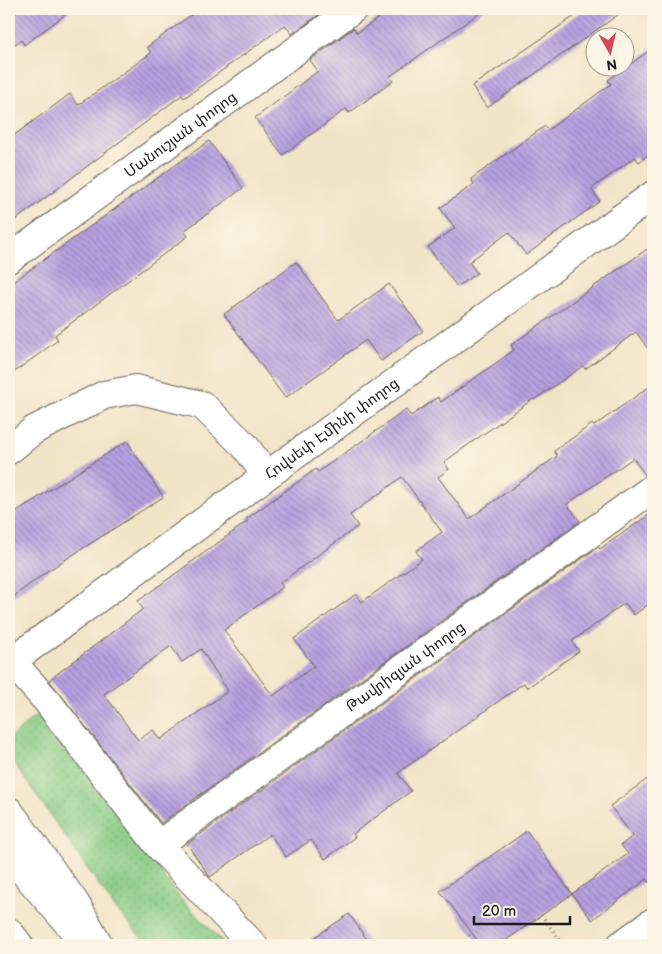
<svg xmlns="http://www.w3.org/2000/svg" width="662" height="954" font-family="'Balsamiq Sans','Noto Sans Armenian',sans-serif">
	<defs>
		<pattern id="grass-dots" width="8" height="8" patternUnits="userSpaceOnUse" patternTransform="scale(1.25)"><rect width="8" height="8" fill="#86ca84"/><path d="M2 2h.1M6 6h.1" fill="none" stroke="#73ad71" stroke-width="1.8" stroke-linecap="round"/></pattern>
		<pattern id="building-back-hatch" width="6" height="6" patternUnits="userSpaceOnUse" patternTransform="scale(1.25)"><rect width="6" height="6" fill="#b7a0e1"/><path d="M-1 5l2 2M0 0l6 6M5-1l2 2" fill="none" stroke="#9482b6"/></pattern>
	</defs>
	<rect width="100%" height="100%" fill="#fcf5e5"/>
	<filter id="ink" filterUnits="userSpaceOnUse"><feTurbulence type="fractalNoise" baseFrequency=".02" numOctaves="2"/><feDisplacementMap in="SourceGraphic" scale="10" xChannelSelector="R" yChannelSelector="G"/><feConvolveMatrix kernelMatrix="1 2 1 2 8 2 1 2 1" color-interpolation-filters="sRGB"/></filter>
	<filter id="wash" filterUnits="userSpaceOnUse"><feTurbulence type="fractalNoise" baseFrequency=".0096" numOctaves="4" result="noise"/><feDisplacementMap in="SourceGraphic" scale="20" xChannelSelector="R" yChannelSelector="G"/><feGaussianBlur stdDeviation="1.12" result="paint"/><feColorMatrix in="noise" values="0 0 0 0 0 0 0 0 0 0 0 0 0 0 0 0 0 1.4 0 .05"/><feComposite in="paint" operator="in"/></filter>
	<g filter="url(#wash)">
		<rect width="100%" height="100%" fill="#f2e4c7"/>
		<path fill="url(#grass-dots)" stroke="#517350" d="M44,715L52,721L178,896L226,945H148L115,908L9,756V739L33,718Z"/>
		<g id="blocks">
			<path fill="url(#building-back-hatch)" fill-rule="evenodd" d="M9,9H73L24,45L21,40L9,49Z
				M199,9H327L292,34L285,25L184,98L182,95L9,225V139L70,94L78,105L151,53L147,47Z
				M391,9H485L389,77L393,81L349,113L346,109L283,155L255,118L318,71L310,60L354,28L357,33Z
				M585,9H626L487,108L472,86Z
				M653,48V151L639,162L635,157L591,189L600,201L526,255L509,232L469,262L477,273L457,287L428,247L455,228L440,208L474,184L471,179L545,126L548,130L611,84L608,80Z
				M209,141L243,188L184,231L188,236L55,335L58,340L9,376V285Z
				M653,245V356L636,332L585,369L583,366L534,400L533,399L444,462L449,469L438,477L469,519L557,456L554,451L592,424L594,426L653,384V473L645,475L633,458L567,504L580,521L161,823L49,680L143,609L138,601L248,521L246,519L316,469L318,472L406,410L411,416L438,397L441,402L514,350L511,345ZM402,477L442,532L416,551L422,559L362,602L356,594L294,639L314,666L273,696L224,630L283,587L280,583L358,526L350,515ZM171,646L182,662L201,649L228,691L160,740L153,730L138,740L104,694Z
				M296,262L338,320L389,284L423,331L381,361L366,340L285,398L224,314Z
				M127,441L163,497L46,572L9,600V516Z
				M653,512V601L634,615L625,603L572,641L579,651L527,688L524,683L398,773L411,791L353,834L355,837L325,859L311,840L286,857L270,834L210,877L187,844L598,547L600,549Z
				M653,775V888L647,879L592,920L572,894L628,854L621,845L633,836L610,806Z
				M527,831L572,894L499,945H481L440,891Z
				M349,914L371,945H303Z"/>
		</g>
	</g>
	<g filter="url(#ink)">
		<use href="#blocks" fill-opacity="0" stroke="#676258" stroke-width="1"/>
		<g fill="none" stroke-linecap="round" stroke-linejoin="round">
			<defs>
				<g id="minor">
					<path id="s1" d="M9,259L353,9"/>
					<path d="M11,661L47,701L158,845L253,945"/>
					<path id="s2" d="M9,663L653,195"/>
					<path id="s3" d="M158,845L653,488"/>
					<path d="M621,945L653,922"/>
				</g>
				<path id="major" d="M9,450L34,430L104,395L136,389L202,405L245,446L266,475
					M9,811L75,903L99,945
					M9,855L80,937
					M9,932L19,945"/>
			</defs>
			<use href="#minor" stroke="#676258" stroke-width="30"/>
			<use href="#major" stroke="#676258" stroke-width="30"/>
			<path stroke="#676258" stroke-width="3" stroke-dasharray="1 4" stroke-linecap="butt" d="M541,915L564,945
				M469,935L476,945"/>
			<use href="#minor" stroke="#fff" stroke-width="28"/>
			<use href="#major" stroke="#fff" stroke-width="28"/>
		</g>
	</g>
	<g text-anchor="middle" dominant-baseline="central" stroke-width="5" stroke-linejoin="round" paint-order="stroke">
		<g font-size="15" fill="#1c1c1c" stroke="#fcf5e5">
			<text stroke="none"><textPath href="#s1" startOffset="212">Մանուշյան փողոց</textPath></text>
			<text stroke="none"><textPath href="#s2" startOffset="399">Հովսեփ Էմինի փողոց</textPath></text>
			<text stroke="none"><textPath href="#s3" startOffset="305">Թավրիզյան փողոց</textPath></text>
		</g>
	</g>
	<rect width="662" height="954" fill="none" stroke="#fcf5e5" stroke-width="30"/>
	<g transform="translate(610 52) rotate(172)"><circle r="24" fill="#fcf5e5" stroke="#a29e95"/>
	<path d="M0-4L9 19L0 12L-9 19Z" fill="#d1495b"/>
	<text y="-8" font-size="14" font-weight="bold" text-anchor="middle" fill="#1c1c1c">N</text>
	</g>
	<path d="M474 916v8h96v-8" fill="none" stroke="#1c1c1c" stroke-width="2.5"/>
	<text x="482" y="916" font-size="15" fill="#1c1c1c" stroke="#fcf5e5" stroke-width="4" paint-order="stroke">20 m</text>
</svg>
